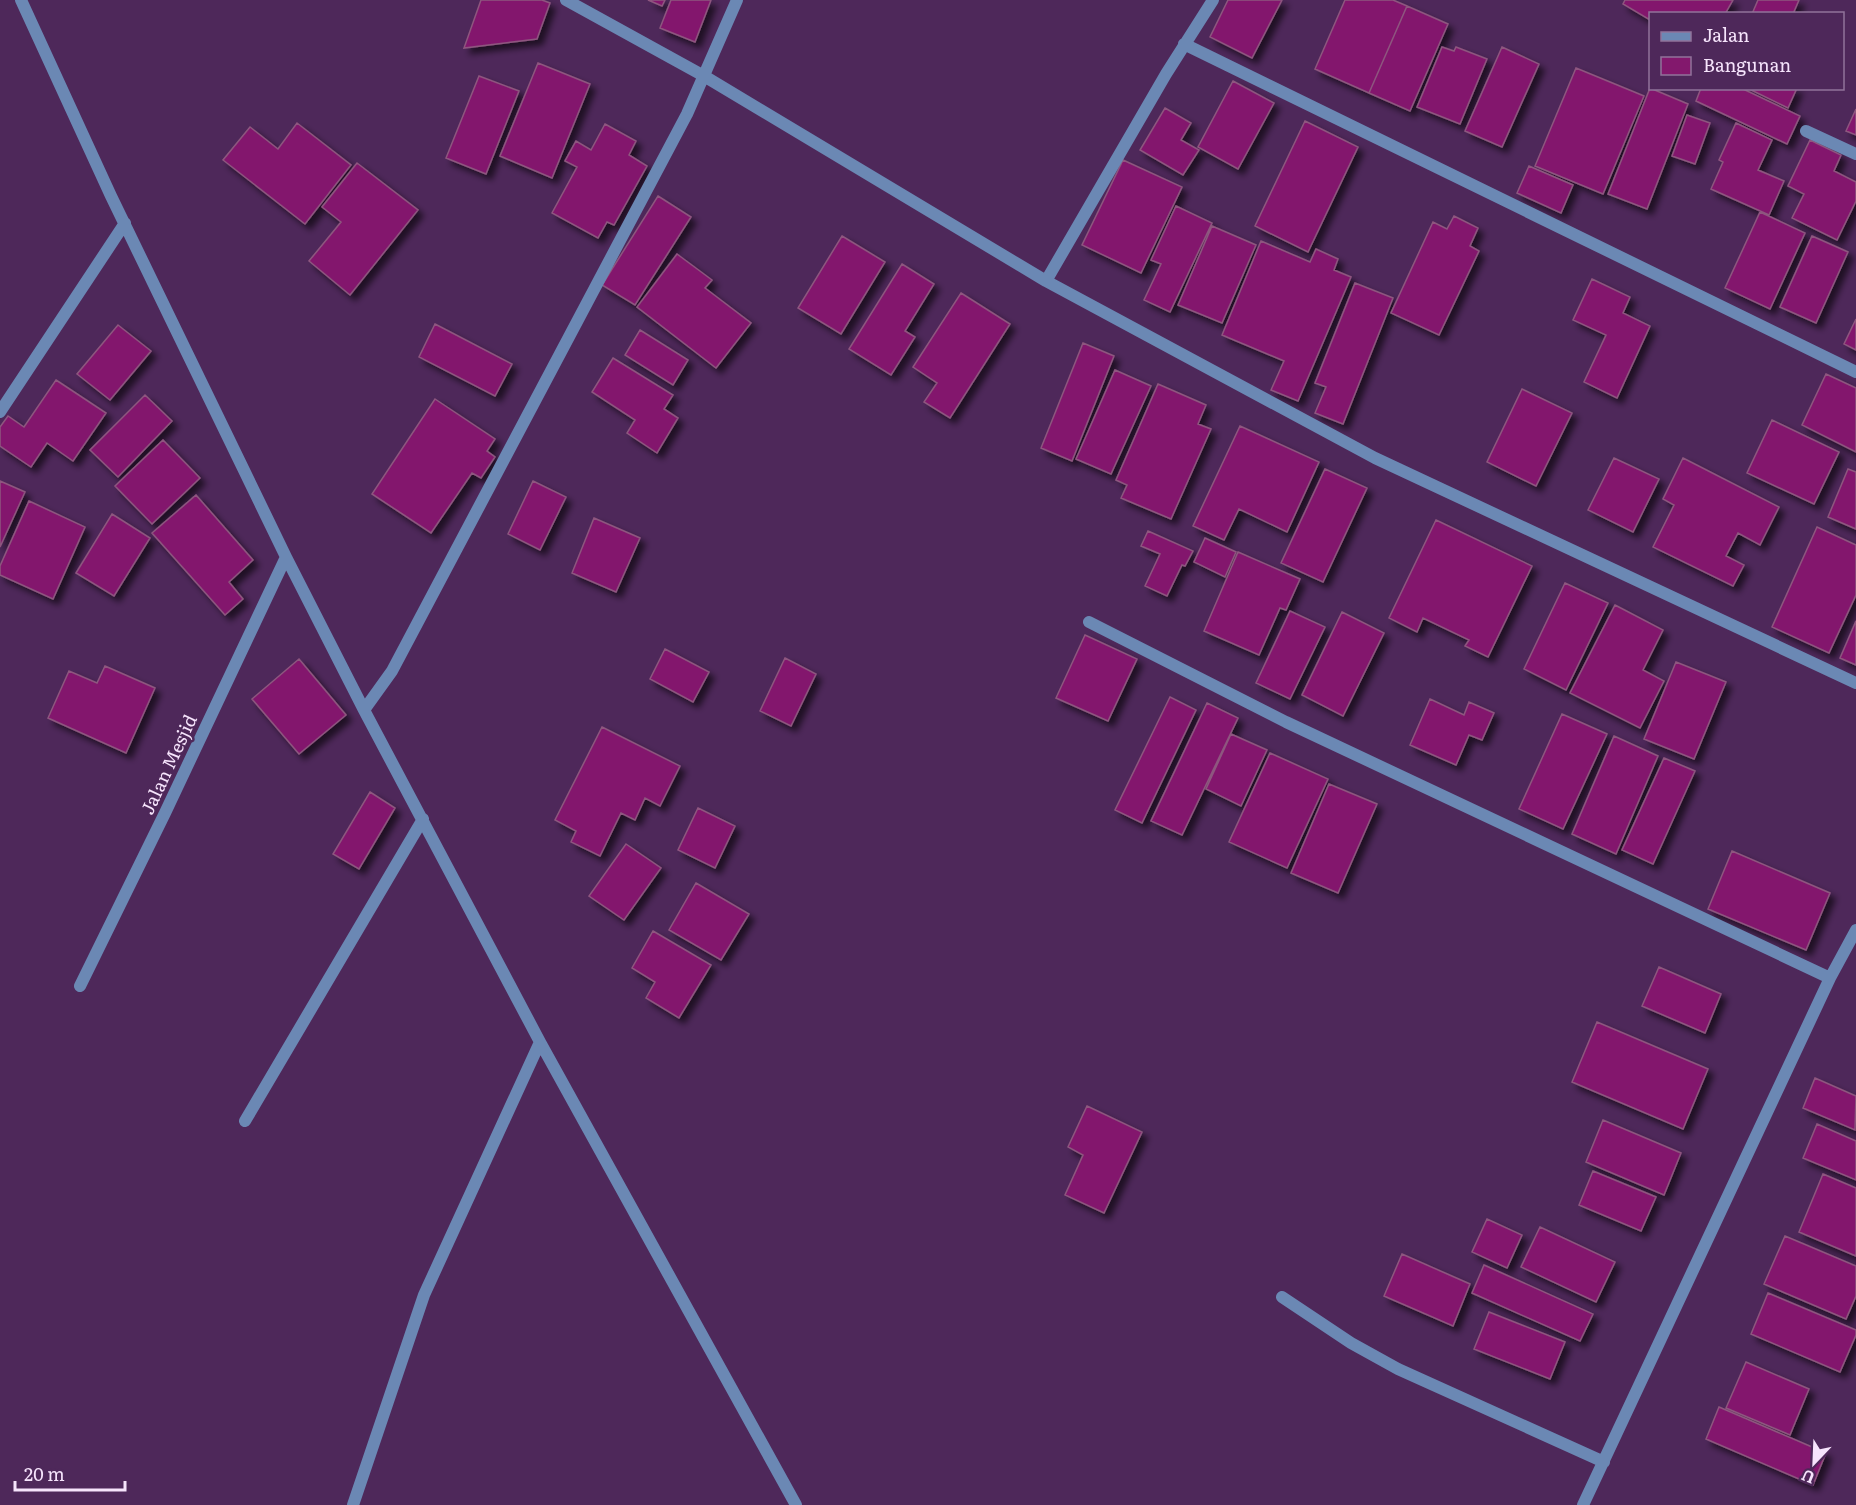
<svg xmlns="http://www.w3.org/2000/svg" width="1856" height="1505" font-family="Literata,serif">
	<defs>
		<filter id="shadow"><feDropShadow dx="5.5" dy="5.5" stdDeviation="3" flood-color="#0009"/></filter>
	</defs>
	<rect width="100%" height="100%" fill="#4e285a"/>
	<path fill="#83186d" stroke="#8e567f" stroke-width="1.5" filter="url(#shadow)" d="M481,0H542L550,3L537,39L464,48Z
		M648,0H665L662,6Z
		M671,0H711L695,42L660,28Z
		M1228,0H1282L1252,58L1210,37Z
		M1345,0H1393L1407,6L1369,93L1315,69Z
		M1625,0H1733L1725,14H1650V20L1623,4Z
		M1758,0H1799L1793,14H1752Z
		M1407,6L1448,24L1410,111L1369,93Z
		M1442,47L1454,51L1456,47L1487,59L1460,124L1417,107Z
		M1502,47L1539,64L1502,147L1465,131Z
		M538,63L590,84L552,178L500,156Z
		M1576,68L1644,96L1603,194L1535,166Z
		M479,76L519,91L486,174L446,158Z
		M1233,81L1274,103L1238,169L1198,147Z
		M1650,88L1688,104L1647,209L1608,194Z
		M1701,88H1741L1800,116L1787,144L1696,101Z
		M1747,88H1797L1788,108Z
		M1165,108L1191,123L1181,140L1199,150L1183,175L1140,150Z
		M1856,109V135L1846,131Z
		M1687,115L1710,123L1695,164L1672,156Z
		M1305,121L1358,147L1308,252L1255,226Z
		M297,123L351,165L305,224L223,160L250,127L278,149Z
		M1736,123L1772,140L1758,170L1784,181L1769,215L1711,189L1723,162L1719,160Z
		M605,124L636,141L629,155L647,166L614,225L607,222L598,238L552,213L577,167L565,161L576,141L591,150Z
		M1810,140L1841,155L1834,171L1856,182V201L1837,240L1792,218L1804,194L1788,186Z
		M1123,160L1182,187L1141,273L1082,245Z
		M357,163L418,210L350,295L309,261L341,222L322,207Z
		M1529,166L1573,185L1561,213L1517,193Z
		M658,196L691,217L635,305L602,285Z
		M1176,206L1212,223L1170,312L1144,300L1161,264L1151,260Z
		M1760,212L1805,233L1770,309L1725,288Z
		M1454,216L1478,228L1470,246L1479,251L1439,335L1391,313L1433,222L1447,229Z
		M1212,226L1256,245L1222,323L1178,305Z
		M842,236L885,262L841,334L798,308Z
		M1812,236L1848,252L1816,323L1780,307Z
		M1261,241L1310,262L1316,249L1338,259L1334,270L1351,277L1298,401L1271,390L1284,361L1222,335Z
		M677,254L712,280L705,288L751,323L716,368L637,307Z
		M902,264L934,284L905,331L915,337L891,375L849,349Z
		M1592,279L1630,297L1623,313L1650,326L1617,398L1584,382L1606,335L1573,320Z
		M1355,283L1393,298L1343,424L1315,413L1326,387L1315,383Z
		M961,293L1010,324L950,418L924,402L937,383L913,367Z
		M1856,319V350L1844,344Z
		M435,324L512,364L495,396L419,357Z
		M118,325L151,351L110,400L77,374Z
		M640,330L688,360L673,385L625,355Z
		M1083,343L1114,356L1072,461L1041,448Z
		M613,358L673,395L664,409L678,418L657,453L627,433L635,420L592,392Z
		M1115,370L1151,386L1111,474L1076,459Z
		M1826,374L1856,388V452L1802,425Z
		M56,380L106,413L73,461L47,443L31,467L0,446V427L8,416L24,427Z
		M1158,384L1206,405L1198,424L1211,429L1171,519L1121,498L1127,485L1116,480Z
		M1522,389L1572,413L1536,486L1487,462Z
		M145,395L172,421L118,477L90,450Z
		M435,399L495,439L487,451L495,457L481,478L472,473L431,533L372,494Z
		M1772,420L1839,452L1814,504L1747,473Z
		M1240,426L1319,462L1287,532L1239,509L1224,540L1193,526Z
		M163,440L200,478L152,524L115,486Z
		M1614,458L1659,479L1633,532L1588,510Z
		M1683,458L1779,507L1760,545L1738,533L1726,556L1744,565L1733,586L1653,547L1674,505L1663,499Z
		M1325,469L1367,488L1323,582L1281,563Z
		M1848,469L1856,472V529L1828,517Z
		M0,481L25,492L0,547Z
		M533,481L566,497L540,550L508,534Z
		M196,495L253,560L229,582L243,599L225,615L152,533Z
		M29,501L85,527L53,599L0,575V566Z
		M112,514L150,538L114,596L76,573Z
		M594,518L640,538L616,592L572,573Z
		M1436,520L1532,566L1488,657L1465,646L1469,640L1423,618L1417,632L1389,618Z
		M1817,527L1856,545V595L1829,653L1772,627Z
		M1148,531L1193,551L1185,566L1182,565L1167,596L1145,586L1160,554L1141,546Z
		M1205,538L1236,552L1225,577L1194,562Z
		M1238,552L1300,579L1286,610L1280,608L1259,655L1204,631Z
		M1565,583L1608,603L1566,690L1524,669Z
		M1615,605L1663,630L1643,670L1664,681L1640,728L1570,693Z
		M1290,611L1325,627L1290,699L1256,683Z
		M1342,612L1384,633L1343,716L1302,695Z
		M1856,621V665L1840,658Z
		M1085,635L1137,659L1108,721L1056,698Z
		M665,649L709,672L693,702L650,679Z
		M785,658L816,674L791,726L760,711Z
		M299,659L346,715L299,754L252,699Z
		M1676,662L1726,682L1694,759L1644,739Z
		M105,666L155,688L126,753L48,718L69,671L97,683Z
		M1170,697L1196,710L1142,823L1115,810Z
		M1430,699L1464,715L1469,702L1494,713L1482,740L1469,735L1456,765L1410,745Z
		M1207,703L1238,718L1182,835L1151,821Z
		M1562,714L1607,734L1563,829L1519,809Z
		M602,727L680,766L660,806L645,798L635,820L621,813L600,856L571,842L576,831L555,820Z
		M1231,734L1267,750L1241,806L1206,789Z
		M1614,736L1658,756L1616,854L1572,834Z
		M1270,753L1328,779L1287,868L1229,842Z
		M1664,758L1695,771L1653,864L1622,850Z
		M1329,784L1377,804L1338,893L1291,873Z
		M370,792L395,808L359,869L333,854Z
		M698,808L735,826L715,868L678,850Z
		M626,844L661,868L624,920L589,896Z
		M1732,851L1830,893L1806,950L1708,909Z
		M696,883L749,914L721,960L669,930Z
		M653,931L711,965L679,1018L646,998L655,982L632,968Z
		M1659,967L1721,994L1705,1033L1642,1006Z
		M1597,1022L1708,1069L1683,1129L1572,1082Z
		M1815,1078L1856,1096L1855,1130L1803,1108Z
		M1087,1106L1142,1132L1104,1213L1065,1195L1083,1155L1068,1147Z
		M1603,1120L1681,1153L1664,1195L1586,1162Z
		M1817,1124L1856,1141V1180L1803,1158Z
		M1593,1171L1656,1197L1641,1231L1579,1205Z
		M1823,1174L1856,1188V1256L1799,1232Z
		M1487,1219L1522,1235L1507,1268L1472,1252Z
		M1540,1227L1615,1262L1596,1302L1521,1267Z
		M1785,1236L1856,1266V1296L1846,1319L1764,1284Z
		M1402,1254L1470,1284L1453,1326L1384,1296Z
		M1484,1265L1593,1314L1580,1341L1472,1293Z
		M1768,1293L1856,1330V1335L1840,1372L1751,1334Z
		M1489,1312L1565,1342L1550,1379L1474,1349Z
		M1746,1362L1809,1389L1790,1435L1726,1408Z
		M1719,1407L1826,1453L1813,1485L1706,1439Z"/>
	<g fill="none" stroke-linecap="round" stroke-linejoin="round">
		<path stroke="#6b88b4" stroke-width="12" d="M21,0L111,196L286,557L364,710L540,1042L796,1505
			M566,0L704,76L1046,281L1375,458L1856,683
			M1184,44L1856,372
			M1806,131L1856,154
			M1046,281L1166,74L1213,0
			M0,412L125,223
			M1089,622L1286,722L1830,978
			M364,710L392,671L687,114L737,0
			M80,986L165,813L286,557
			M245,1121L423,819
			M1282,1297L1351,1343L1398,1369L1604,1462
			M353,1505L424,1295L540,1042
			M1583,1505L1830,978L1856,930"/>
	</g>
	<g text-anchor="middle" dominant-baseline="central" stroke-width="5" stroke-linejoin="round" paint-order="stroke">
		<g font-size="18" fill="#f6e4fc" stroke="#4e285a">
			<text transform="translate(168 764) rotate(-65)">Jalan Mesjid</text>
		</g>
	</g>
	<rect x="1649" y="12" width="195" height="78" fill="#4e285a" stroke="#91739b" stroke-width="1.5"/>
	<rect x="1661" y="32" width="30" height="9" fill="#6b88b4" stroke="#91739b" stroke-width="1.5"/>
	<text x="1703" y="42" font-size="18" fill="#f6e4fc">Jalan</text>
	<rect x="1661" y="57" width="30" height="18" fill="#83186d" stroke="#91739b" stroke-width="1.5"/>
	<text x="1703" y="72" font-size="18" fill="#f6e4fc">Bangunan</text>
	<g transform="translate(1814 1463) rotate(203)" stroke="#4e285a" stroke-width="4.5" paint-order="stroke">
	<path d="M0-4.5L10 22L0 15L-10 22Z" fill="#f6e4fc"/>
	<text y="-9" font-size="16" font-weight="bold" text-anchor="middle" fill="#f6e4fc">U</text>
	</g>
	<path d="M15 1481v9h110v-9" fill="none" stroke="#f6e4fc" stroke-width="3"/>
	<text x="24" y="1481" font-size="18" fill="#f6e4fc" stroke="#4e285a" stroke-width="4.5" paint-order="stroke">20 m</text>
</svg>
